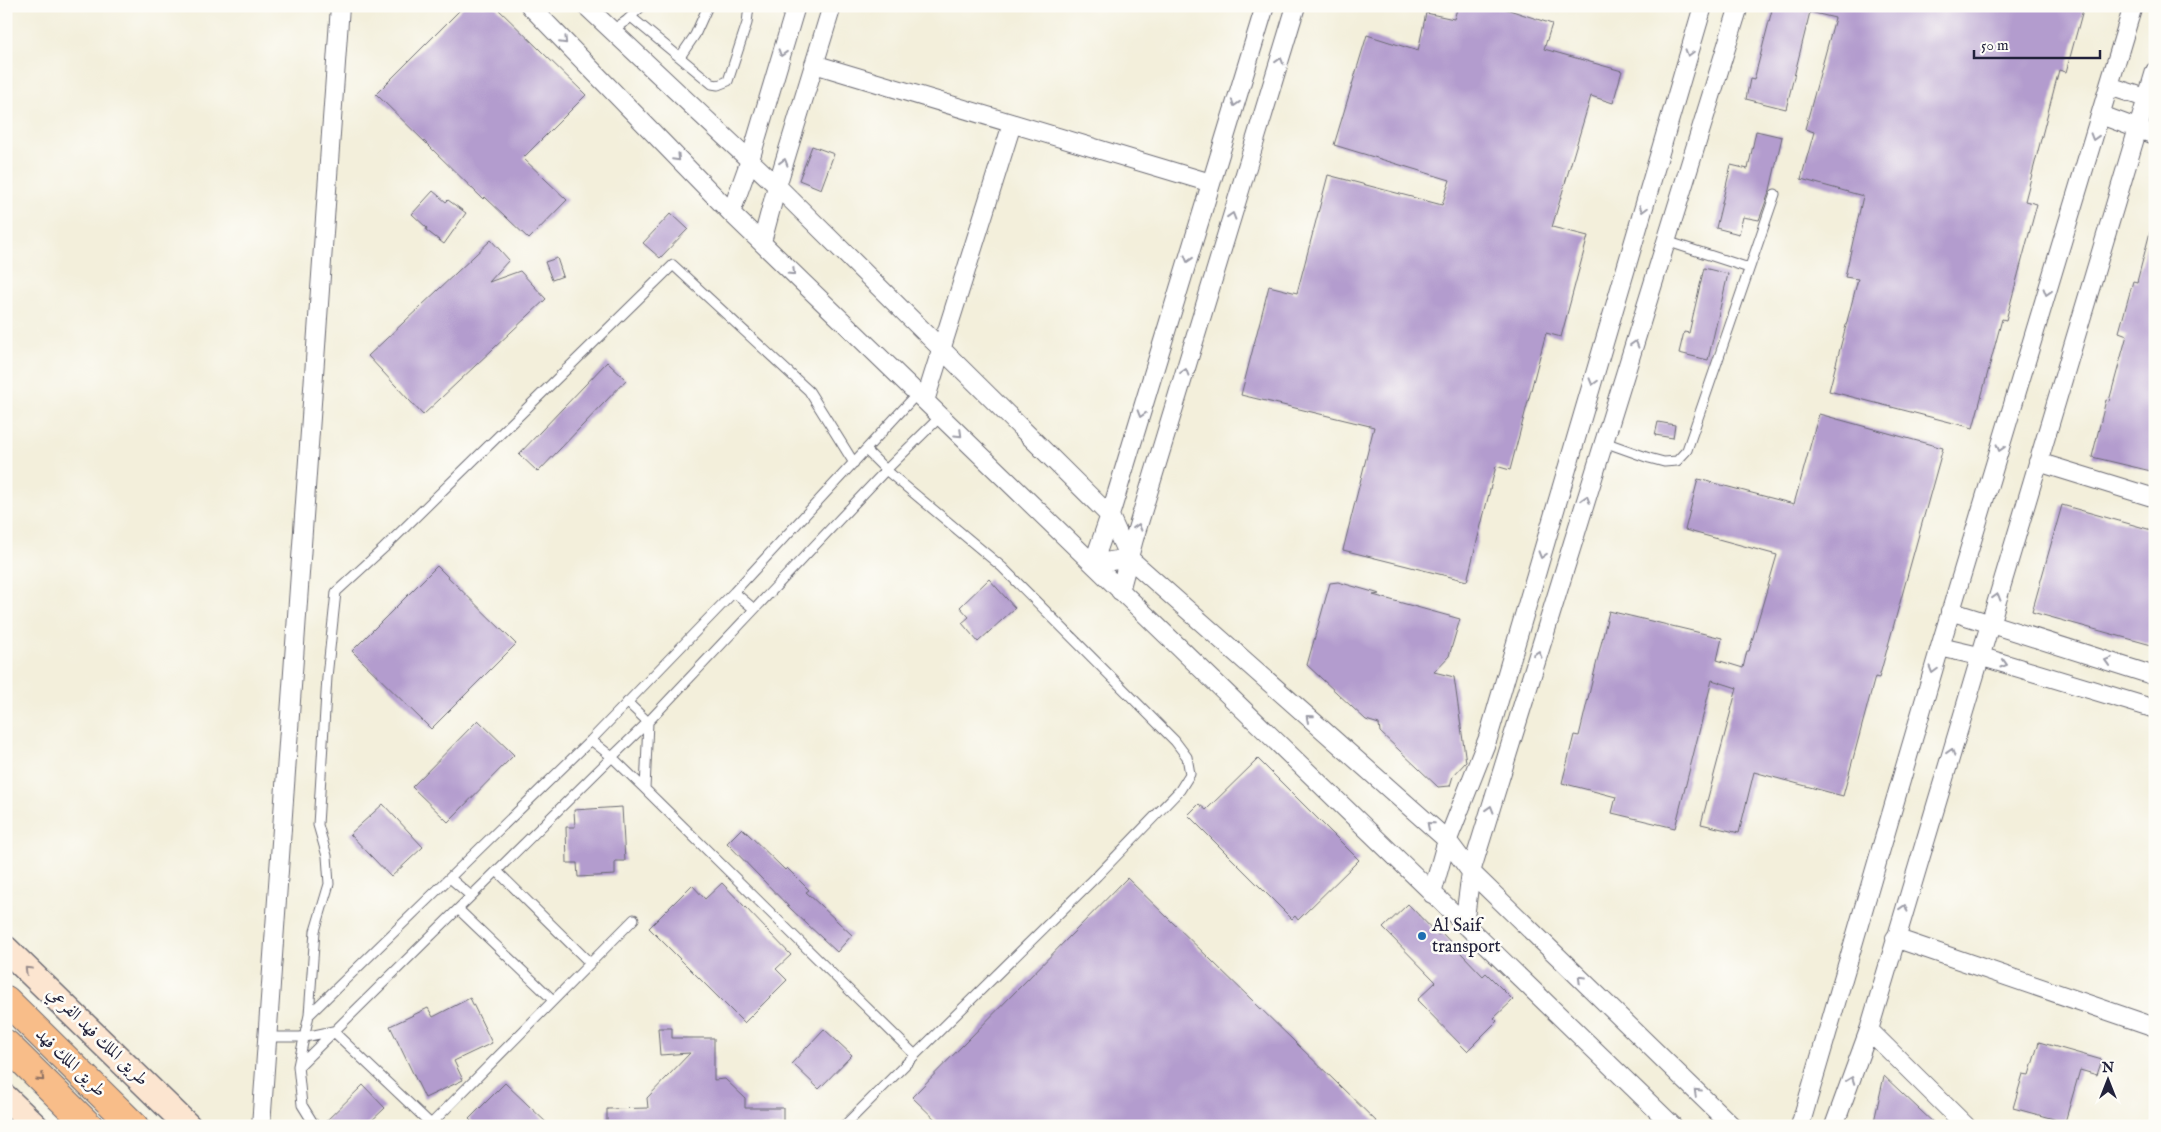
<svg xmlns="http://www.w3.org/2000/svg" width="2161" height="1132" font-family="'IM FELL English',Amiri,serif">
	<rect width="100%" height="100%" fill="#fdfcf7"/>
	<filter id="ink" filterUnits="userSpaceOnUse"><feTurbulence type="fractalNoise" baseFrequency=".02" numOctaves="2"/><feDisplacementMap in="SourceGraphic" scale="10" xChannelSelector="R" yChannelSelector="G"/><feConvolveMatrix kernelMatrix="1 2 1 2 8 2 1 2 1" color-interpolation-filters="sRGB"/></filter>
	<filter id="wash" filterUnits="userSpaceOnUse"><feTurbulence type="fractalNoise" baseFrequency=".0096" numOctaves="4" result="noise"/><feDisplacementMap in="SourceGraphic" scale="20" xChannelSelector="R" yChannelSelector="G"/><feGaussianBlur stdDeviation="1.12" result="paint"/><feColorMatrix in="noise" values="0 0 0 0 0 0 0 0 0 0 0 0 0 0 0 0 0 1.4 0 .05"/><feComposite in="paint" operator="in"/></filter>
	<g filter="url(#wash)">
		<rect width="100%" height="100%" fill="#f3efdb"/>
		<g id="blocks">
			<path fill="#b39cce" d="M464,6H495L586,95L523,158L567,200L529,239L485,197L483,199L376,94Z
				M1458,6H1497L1552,24L1544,49L1622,71L1613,103L1591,96L1552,227L1588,236L1561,337L1546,333L1510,470L1496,466L1467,581L1343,550L1374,427L1241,395L1269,286L1297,293L1328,175L1442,205L1450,180L1334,145L1367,35L1418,51L1426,13L1454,19Z
				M1773,6H2084L2066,72L2059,70L2025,201L2037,204L2006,320L2002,319L1973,428L1829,391L1858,279L1845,277L1863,196L1801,179L1814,132L1805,129L1835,18L1810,12L1786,109L1746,99L1750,79L1754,80Z
				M1756,131L1782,137L1770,190L1759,220L1743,217L1739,234L1716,228L1731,165L1748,169Z
				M812,146L834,154L821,189L799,180Z
				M433,191L446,202L448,200L466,213L444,244L426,230L427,228L412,214Z
				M671,213L688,229L660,258L643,243Z
				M2150,232L2155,233V472L2092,457L2106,400L2109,401L2127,335L2119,332L2133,281L2137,282Z
				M491,240L509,260L489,282L520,271L546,299L423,415L368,356Z
				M557,258L563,276L552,280L545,262Z
				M1704,268L1728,274L1708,360L1679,353L1684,332L1689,333Z
				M607,362L626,380L538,472L519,454Z
				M1819,414L1943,448L1879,678L1875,677L1843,796L1754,772L1739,833L1701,824L1737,688L1712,680L1675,828L1612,813L1616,797L1562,783L1574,735L1579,736L1609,611L1722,638L1717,660L1743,668L1747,651H1749L1777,555L1685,530L1698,479L1794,504Z
				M1658,422L1675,425L1673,438L1655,435Z
				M2062,505L2155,531V646L2032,612Z
				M437,566L516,644L431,729L352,651Z
				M989,579L1015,608L978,642L962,623L969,617L960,607Z
				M1338,582L1380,594L1373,595L1460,619L1449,656L1434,672L1454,677L1466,762L1453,776L1450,786L1438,787L1380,732L1379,724L1366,720L1307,665L1330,583Z
				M478,720L514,755L448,822L412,787Z
				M1258,759L1359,860L1298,920L1295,916L1292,919L1188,815L1199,804L1206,810Z
				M383,804L423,847L391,877L350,834Z
				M622,807L625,861H615V875L578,877L577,863H567L566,827H575L574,810Z
				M742,828L785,870L787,868L809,890L806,892L852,935L837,952L792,910L727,843Z
				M1127,878L1381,1126H942L912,1097Z
				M722,883L791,955L776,969L787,980L744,1023L649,928L692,885L705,899Z
				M1408,904L1438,935L1441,932L1483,976L1486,973L1513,1000L1494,1018L1497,1021L1467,1051L1417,1000L1436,982L1383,928Z
				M470,998L492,1043L454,1061L463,1080L425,1098L390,1026L428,1008L433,1017Z
				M658,1028H672V1038H714V1080L725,1079L745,1098V1108H783V1126H607V1109L648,1108L647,1098L690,1053L660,1055Z
				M824,1029L852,1055L819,1089L792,1063Z
				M2039,1042L2102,1060L2097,1075L2080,1070L2065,1122L2013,1108L2023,1074L2029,1075Z
				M1884,1076L1937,1126H1873Z
				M505,1083L550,1126H476L469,1119Z
				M363,1085L385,1108L366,1126H321Z"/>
		</g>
	</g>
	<g filter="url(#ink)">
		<use href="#blocks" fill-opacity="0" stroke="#6b6a73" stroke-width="1"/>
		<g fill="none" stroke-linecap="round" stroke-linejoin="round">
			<defs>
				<path id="lane" d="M631,17L712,84L718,85L728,81L747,23L749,6
					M612,30L626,21L642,6
					M680,57L695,35L708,6
					M1666,241L1749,268
					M1604,442L1649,458L1664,462L1677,461L1687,450L1775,194
					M866,450L886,470L1002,567L1175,741L1187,757L1190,774L1180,790L1097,876L915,1055
					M734,592L754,609
					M591,740L612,757L648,722L627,702
					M497,871L590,963
					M450,878L471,896
					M458,909L553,1000
					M309,1015L315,931L329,884L327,856L318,825L327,677L336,592L384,548L673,265L809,391L854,463
					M267,1037H305L333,1031L433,1126
					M299,1066L612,757L645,789
					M431,1124L634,919
					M315,1126L302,1105L298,1066L309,1015L591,740L734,592L917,394
					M844,1126L915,1055L645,789L648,722L886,470L941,416"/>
				<path id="street" d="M530,6L731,213L1673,1126
					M586,6L777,186L1110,516L1129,558L1447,840L1471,872L1732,1126
					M814,64L1211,183
					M2109,86L2155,101
					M2101,115L2155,135
					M731,213L750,160L796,6
					M762,242L777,186L832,6
					M925,401L1012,124
					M2038,462L2155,498
					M1129,558L1093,564L1112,509L1265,6
					M1120,591L1134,539L1296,6
					M1950,611L2155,676
					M1940,647L1979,656L2155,709
					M1432,894L1445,847L1488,738L1703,6
					M1464,925L1471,872L1739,6
					M1895,938L2155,1027
					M1869,1030L1966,1126
					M261,1126L340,6
					M1800,1126L1940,647L2133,6
					M1834,1126L1869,1030L2155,71"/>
				<path id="secondary" d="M6,949L188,1126
					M6,1098L35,1126"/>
				<path id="highway" d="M6,1000L134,1126
					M6,1044L89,1126"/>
			</defs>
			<use href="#lane" stroke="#6b6a73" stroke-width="11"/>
			<use href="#street" stroke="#6b6a73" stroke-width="20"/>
			<use href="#secondary" stroke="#6b6a73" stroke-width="28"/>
			<use href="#highway" stroke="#6b6a73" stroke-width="30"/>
			<use href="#lane" stroke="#fff" stroke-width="9"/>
			<use href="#street" stroke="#fff" stroke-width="18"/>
			<use href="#secondary" stroke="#fce5d0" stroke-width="25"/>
			<use href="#highway" stroke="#f8bd89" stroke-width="28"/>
		</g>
		<defs><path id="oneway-chevron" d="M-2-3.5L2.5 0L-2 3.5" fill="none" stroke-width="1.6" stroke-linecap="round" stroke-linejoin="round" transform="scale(1.25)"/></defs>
		<g stroke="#9c9ca7">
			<use href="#oneway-chevron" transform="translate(564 41) rotate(46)"/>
			<use href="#oneway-chevron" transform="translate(782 53) rotate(107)"/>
			<use href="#oneway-chevron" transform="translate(1689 53) rotate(106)"/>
			<use href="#oneway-chevron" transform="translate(1280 61) rotate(-73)"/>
			<use href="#oneway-chevron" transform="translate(1235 103) rotate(107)"/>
			<use href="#oneway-chevron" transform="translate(2094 137) rotate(107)"/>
			<use href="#oneway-chevron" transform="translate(677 158) rotate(46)"/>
			<use href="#oneway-chevron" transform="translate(784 162) rotate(-73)"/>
			<use href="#oneway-chevron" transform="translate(1643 209) rotate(106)"/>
			<use href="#oneway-chevron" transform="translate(1232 216) rotate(-73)"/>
			<use href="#oneway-chevron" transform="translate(1188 259) rotate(107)"/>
			<use href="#oneway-chevron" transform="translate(792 272) rotate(44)"/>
			<use href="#oneway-chevron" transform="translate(2047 292) rotate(107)"/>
			<use href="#oneway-chevron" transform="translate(1635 344) rotate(-73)"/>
			<use href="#oneway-chevron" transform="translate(1185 372) rotate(-73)"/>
			<use href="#oneway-chevron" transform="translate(1593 382) rotate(106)"/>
			<use href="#oneway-chevron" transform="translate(1141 414) rotate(107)"/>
			<use href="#oneway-chevron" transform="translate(959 434) rotate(44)"/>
			<use href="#oneway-chevron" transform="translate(2000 448) rotate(107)"/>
			<use href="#oneway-chevron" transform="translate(1586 499) rotate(-73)"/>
			<use href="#oneway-chevron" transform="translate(1138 527) rotate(-73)"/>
			<use href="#oneway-chevron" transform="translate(1542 555) rotate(106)"/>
			<use href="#oneway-chevron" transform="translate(1997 597) rotate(-73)"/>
			<use href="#oneway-chevron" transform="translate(1538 654) rotate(-73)"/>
			<use href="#oneway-chevron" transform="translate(2108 661) rotate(-163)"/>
			<use href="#oneway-chevron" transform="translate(2004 664) rotate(17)"/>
			<use href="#oneway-chevron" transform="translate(1933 670) rotate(106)"/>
			<use href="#oneway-chevron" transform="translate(1309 718) rotate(-139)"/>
			<use href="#oneway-chevron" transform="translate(1951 752) rotate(-73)"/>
			<use href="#oneway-chevron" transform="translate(1490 809) rotate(-73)"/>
			<use href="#oneway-chevron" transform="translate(1430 825) rotate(-139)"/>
			<use href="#oneway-chevron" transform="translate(1904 908) rotate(-73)"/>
			<use href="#oneway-chevron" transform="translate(1581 979) rotate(-136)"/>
			<use href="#oneway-chevron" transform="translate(1851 1080) rotate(-70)"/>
			<use href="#oneway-chevron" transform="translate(1697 1092) rotate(-136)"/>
		</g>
		<use stroke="#9a8d8d" href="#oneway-chevron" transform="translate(28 970) rotate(-136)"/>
		<use stroke="#8d7062" href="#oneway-chevron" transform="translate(41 1078) rotate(44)"/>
	</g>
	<circle fill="#1f6fb2" stroke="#fdfcf7" stroke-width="2" cx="1422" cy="936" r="5"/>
	<g text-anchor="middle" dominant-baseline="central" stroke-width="5" stroke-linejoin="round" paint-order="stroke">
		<g font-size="18" fill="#22223b" stroke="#fdfcf7" text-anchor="start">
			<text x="1432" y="926">Al Saif<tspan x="1432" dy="21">transport</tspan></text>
		</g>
		<g font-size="18" fill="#22223b" stroke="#fdfcf7">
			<text transform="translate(97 1037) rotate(44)">طريق الملك فهد الفرعي</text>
			<text transform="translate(70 1063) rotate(44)">طريق الملك فهد</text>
		</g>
	</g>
	<rect width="2161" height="1132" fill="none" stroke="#fdfcf7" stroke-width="25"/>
	<g transform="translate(2108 1080)" stroke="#fdfcf7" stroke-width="4" paint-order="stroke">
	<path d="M0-4L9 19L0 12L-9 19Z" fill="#22223b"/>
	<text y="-8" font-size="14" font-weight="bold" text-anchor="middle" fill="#22223b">N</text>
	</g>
	<path d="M1974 50v8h126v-8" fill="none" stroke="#22223b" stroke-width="2.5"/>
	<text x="1981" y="50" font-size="15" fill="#22223b" stroke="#fdfcf7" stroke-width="4" paint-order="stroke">50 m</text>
</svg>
